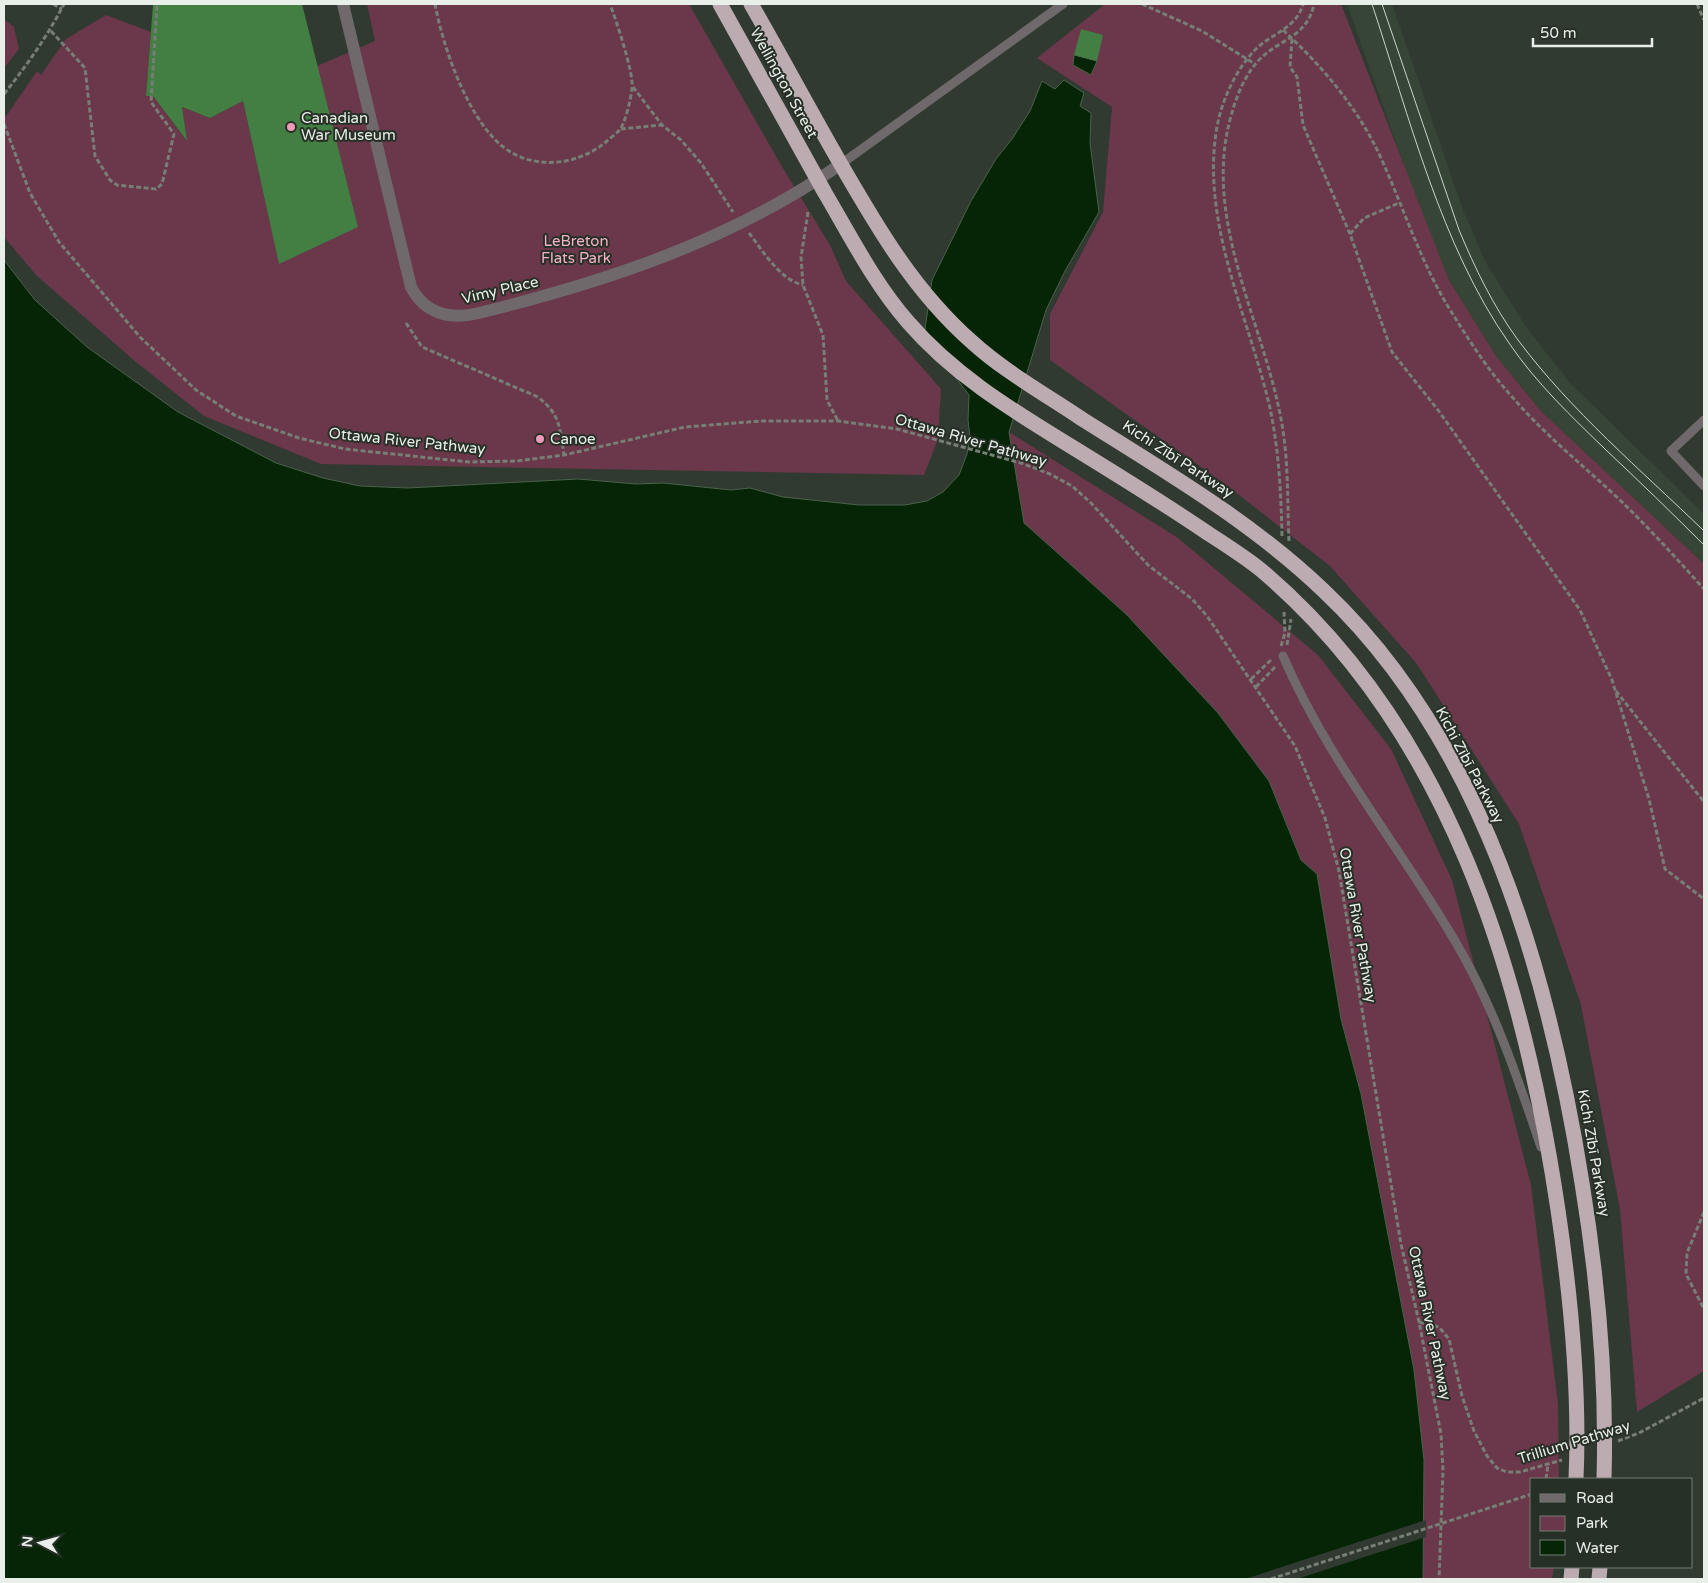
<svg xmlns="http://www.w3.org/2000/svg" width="1708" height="1583" font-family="'Varela Round',sans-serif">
	<rect width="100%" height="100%" fill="#313a31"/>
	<path fill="#374537" d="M1347,4H1392L1463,210L1486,263L1527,328L1570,383L1704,514V564L1541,411L1496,356L1449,280L1425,225Z"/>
	<path fill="#6a374b" d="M367,4H689L781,165L830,245L846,281L941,389L938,439L924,475L321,464L204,416L136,362L37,276L4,237V116L7,115L37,71L41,75L66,39L106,15L151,32L146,96H153L186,140L182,107L210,118L243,101L279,263L317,66L375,41Z
		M1105,4H1341L1449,280L1496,356L1541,411L1704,564V1371L1637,1412L1620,1209L1581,1005L1519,824L1417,664L1330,566L1225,484L1050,360V314L1103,212L1112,107L1037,58Z
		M4,19L14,27L19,49L4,68Z
		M1009,432L1178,538L1318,655L1391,749L1452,880L1531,1185L1558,1404L1559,1479H1532V1567H1554L1552,1579H1422L1424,1460L1414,1370L1361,1094L1341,1019L1317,874L1301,860L1269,781L1126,614L1024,523Z"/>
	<path fill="#062507" stroke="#4a614a" d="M1074,55L1097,61L1091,75L1073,65Z
		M1064,80L1084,93L1080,106L1091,113L1090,143L1099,212L1065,271L1046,310L1009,432L1024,523L1126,614L1218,713L1269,781L1301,860L1317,874L1341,1019L1361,1094L1414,1370L1424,1460L1423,1579H4V260L35,300L87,347L178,412L276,463L323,478L360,486L408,488L578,479L636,484L663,483L731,490L750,488L783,497L859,505H905L927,501L943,492L959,475L967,454L970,437L968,420L969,395L924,336L932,280L971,201L996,159L1012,139L1030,111L1042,81L1055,89Z"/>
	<path fill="#313a31" d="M1426,1520V1537L1297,1579H1245Z"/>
	<path fill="#437e43" d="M153,4H302L358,227L279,264L243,101L210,118L182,107L187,141L153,96H146Z
		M1081,29L1103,35L1097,61L1074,55Z"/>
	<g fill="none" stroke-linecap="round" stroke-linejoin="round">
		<path stroke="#767e76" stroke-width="3" stroke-dasharray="5 2.5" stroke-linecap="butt" d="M53,4L62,9
			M435,4C443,47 467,117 502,146C533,171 578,166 607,141C611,137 618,133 621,128C626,119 631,99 632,88C634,73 616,20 610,4
			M1142,4L1202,31L1255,64
			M1697,4L1704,20
			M1283,30C1323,67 1358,108 1381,158C1405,211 1422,267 1454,316C1472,345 1491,374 1514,399C1546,436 1585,467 1621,501C1650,529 1677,559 1704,589
			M51,31L85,68L95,156L110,180L117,185L156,189L162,184L174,134L151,102L157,4
			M1292,39L1290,67L1297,77L1303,125L1350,234L1392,352L1438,410L1580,610L1612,680L1649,799L1665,869L1704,899
			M633,87L662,125L681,140L701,163L733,212
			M4,94C27,65 47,37 64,4
			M4,124L30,193L59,242L140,337L196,390L236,416L299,438L345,449L469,462L517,461L564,455L685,427L761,421H838L897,429L1021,463L1050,474L1072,486L1090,502L1148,565L1192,599L1207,616L1295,746L1325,818L1339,871L1401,1244L1419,1322L1441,1434L1443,1471L1439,1579
			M621,129L662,125
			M808,212L801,257L803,285L823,335L827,400L838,421
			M749,233C763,251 780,280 803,285
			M1350,234L1364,218L1399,203
			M406,323L422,347L538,397C560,414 560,428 564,455
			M1282,536C1281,493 1279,451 1270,408C1249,317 1200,222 1217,127C1222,99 1237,67 1258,47C1274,33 1297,27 1303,4
			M1289,541C1287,496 1289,453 1279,409C1260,319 1209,227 1227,133C1232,108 1242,76 1261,58C1282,38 1307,37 1314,4
			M1287,645L1291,619
			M1281,646L1285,633L1284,612
			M1251,679L1272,659
			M1256,687L1276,666
			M1616,691L1704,802
			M1704,1212L1687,1253L1686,1274L1704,1309
			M1419,1322L1439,1327L1449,1339L1462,1396L1474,1431L1487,1456L1497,1468L1507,1472H1520L1562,1460
			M1618,1441L1639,1433L1704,1398
			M1546,1479L1548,1465
			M1271,1579L1532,1494"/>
		<path stroke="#6f696b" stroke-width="9" d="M841,164L1063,4
			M1704,420L1671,451L1704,486
			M1283,656C1327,759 1399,845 1455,941C1493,1005 1517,1076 1541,1147"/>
		<path stroke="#6f696b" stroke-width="12" d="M343,4L411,287C425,314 450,320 479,313C608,281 730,241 841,164"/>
		<path stroke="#bcabb0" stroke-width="15" d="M720,4C755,67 790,130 825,193C851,237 874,283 908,322C952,373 1007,407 1064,442C1113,472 1162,502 1209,534C1226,545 1245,557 1261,570C1449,729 1523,974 1558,1210C1571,1298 1580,1390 1576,1479
			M751,4C781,56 809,109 839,161C877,227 914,291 972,342C1005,372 1045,394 1082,419C1166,472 1252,522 1324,591C1483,741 1549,974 1582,1183C1598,1281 1607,1380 1604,1479
			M1571,1579L1572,1567
			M1599,1579L1600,1567"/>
		<path stroke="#cbd2cb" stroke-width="1" d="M1372,4C1409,116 1441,246 1509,343C1536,383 1572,417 1606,450C1639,481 1672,513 1704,545
			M1382,4L1459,230C1475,268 1493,306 1518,340C1571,411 1641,470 1704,531"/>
	</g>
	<g fill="#ef9ab8" stroke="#273027" stroke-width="2">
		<circle cx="291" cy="127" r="5"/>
		<circle cx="540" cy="439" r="5"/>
	</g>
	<g text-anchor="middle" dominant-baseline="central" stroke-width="4" stroke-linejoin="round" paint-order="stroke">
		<g font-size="15" fill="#e8eee8" stroke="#273027">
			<text transform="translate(784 83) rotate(61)">Wellington Street</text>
			<text transform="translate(500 290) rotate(-13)">Vimy Place</text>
			<text transform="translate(971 440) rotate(16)">Ottawa River Pathway</text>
			<text transform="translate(407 441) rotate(6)">Ottawa River Pathway</text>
			<text transform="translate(1178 459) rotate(33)">Kichi Zībī Parkway</text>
			<text transform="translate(1470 765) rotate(62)">Kichi Zībī Parkway</text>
			<text transform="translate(1358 925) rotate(80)">Ottawa River Pathway</text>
			<text transform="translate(1594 1153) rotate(80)">Kichi Zībī Parkway</text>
			<text transform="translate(1430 1323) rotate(78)">Ottawa River Pathway</text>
			<text transform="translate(1574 1442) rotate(-17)">Trillium Pathway</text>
		</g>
		<g font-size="15" fill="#e8eee8" stroke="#273027" text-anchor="start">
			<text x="301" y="118">Canadian<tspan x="301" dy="17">War Museum</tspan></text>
			<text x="550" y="439">Canoe</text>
		</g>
		<g font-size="15" fill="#f3b0c7" stroke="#273027">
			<text x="576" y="241">LeBreton<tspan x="576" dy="17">Flats Park</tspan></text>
		</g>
	</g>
	<rect width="1708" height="1583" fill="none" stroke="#e8eee8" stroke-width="10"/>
	<rect x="1530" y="1478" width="162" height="90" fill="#273027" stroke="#747c74"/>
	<rect x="1540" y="1494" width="25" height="8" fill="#6f696b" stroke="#747c74"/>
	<text x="1576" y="1503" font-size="15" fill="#e8eee8">Road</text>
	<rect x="1540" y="1516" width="25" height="15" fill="#6a374b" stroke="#747c74"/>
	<text x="1576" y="1528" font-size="15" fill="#e8eee8">Park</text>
	<rect x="1540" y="1540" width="25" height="15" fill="#062507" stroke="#747c74"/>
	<text x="1576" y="1553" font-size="15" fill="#e8eee8">Water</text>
	<g transform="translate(40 1543) rotate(276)" stroke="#273027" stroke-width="4" paint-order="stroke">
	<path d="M0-4L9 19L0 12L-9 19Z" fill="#e8eee8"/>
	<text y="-8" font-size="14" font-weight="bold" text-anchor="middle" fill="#e8eee8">N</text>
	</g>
	<path d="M1533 38v8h119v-8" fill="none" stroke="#e8eee8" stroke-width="2.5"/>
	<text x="1540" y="38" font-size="15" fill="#e8eee8" stroke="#273027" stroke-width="4" paint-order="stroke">50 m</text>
</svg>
